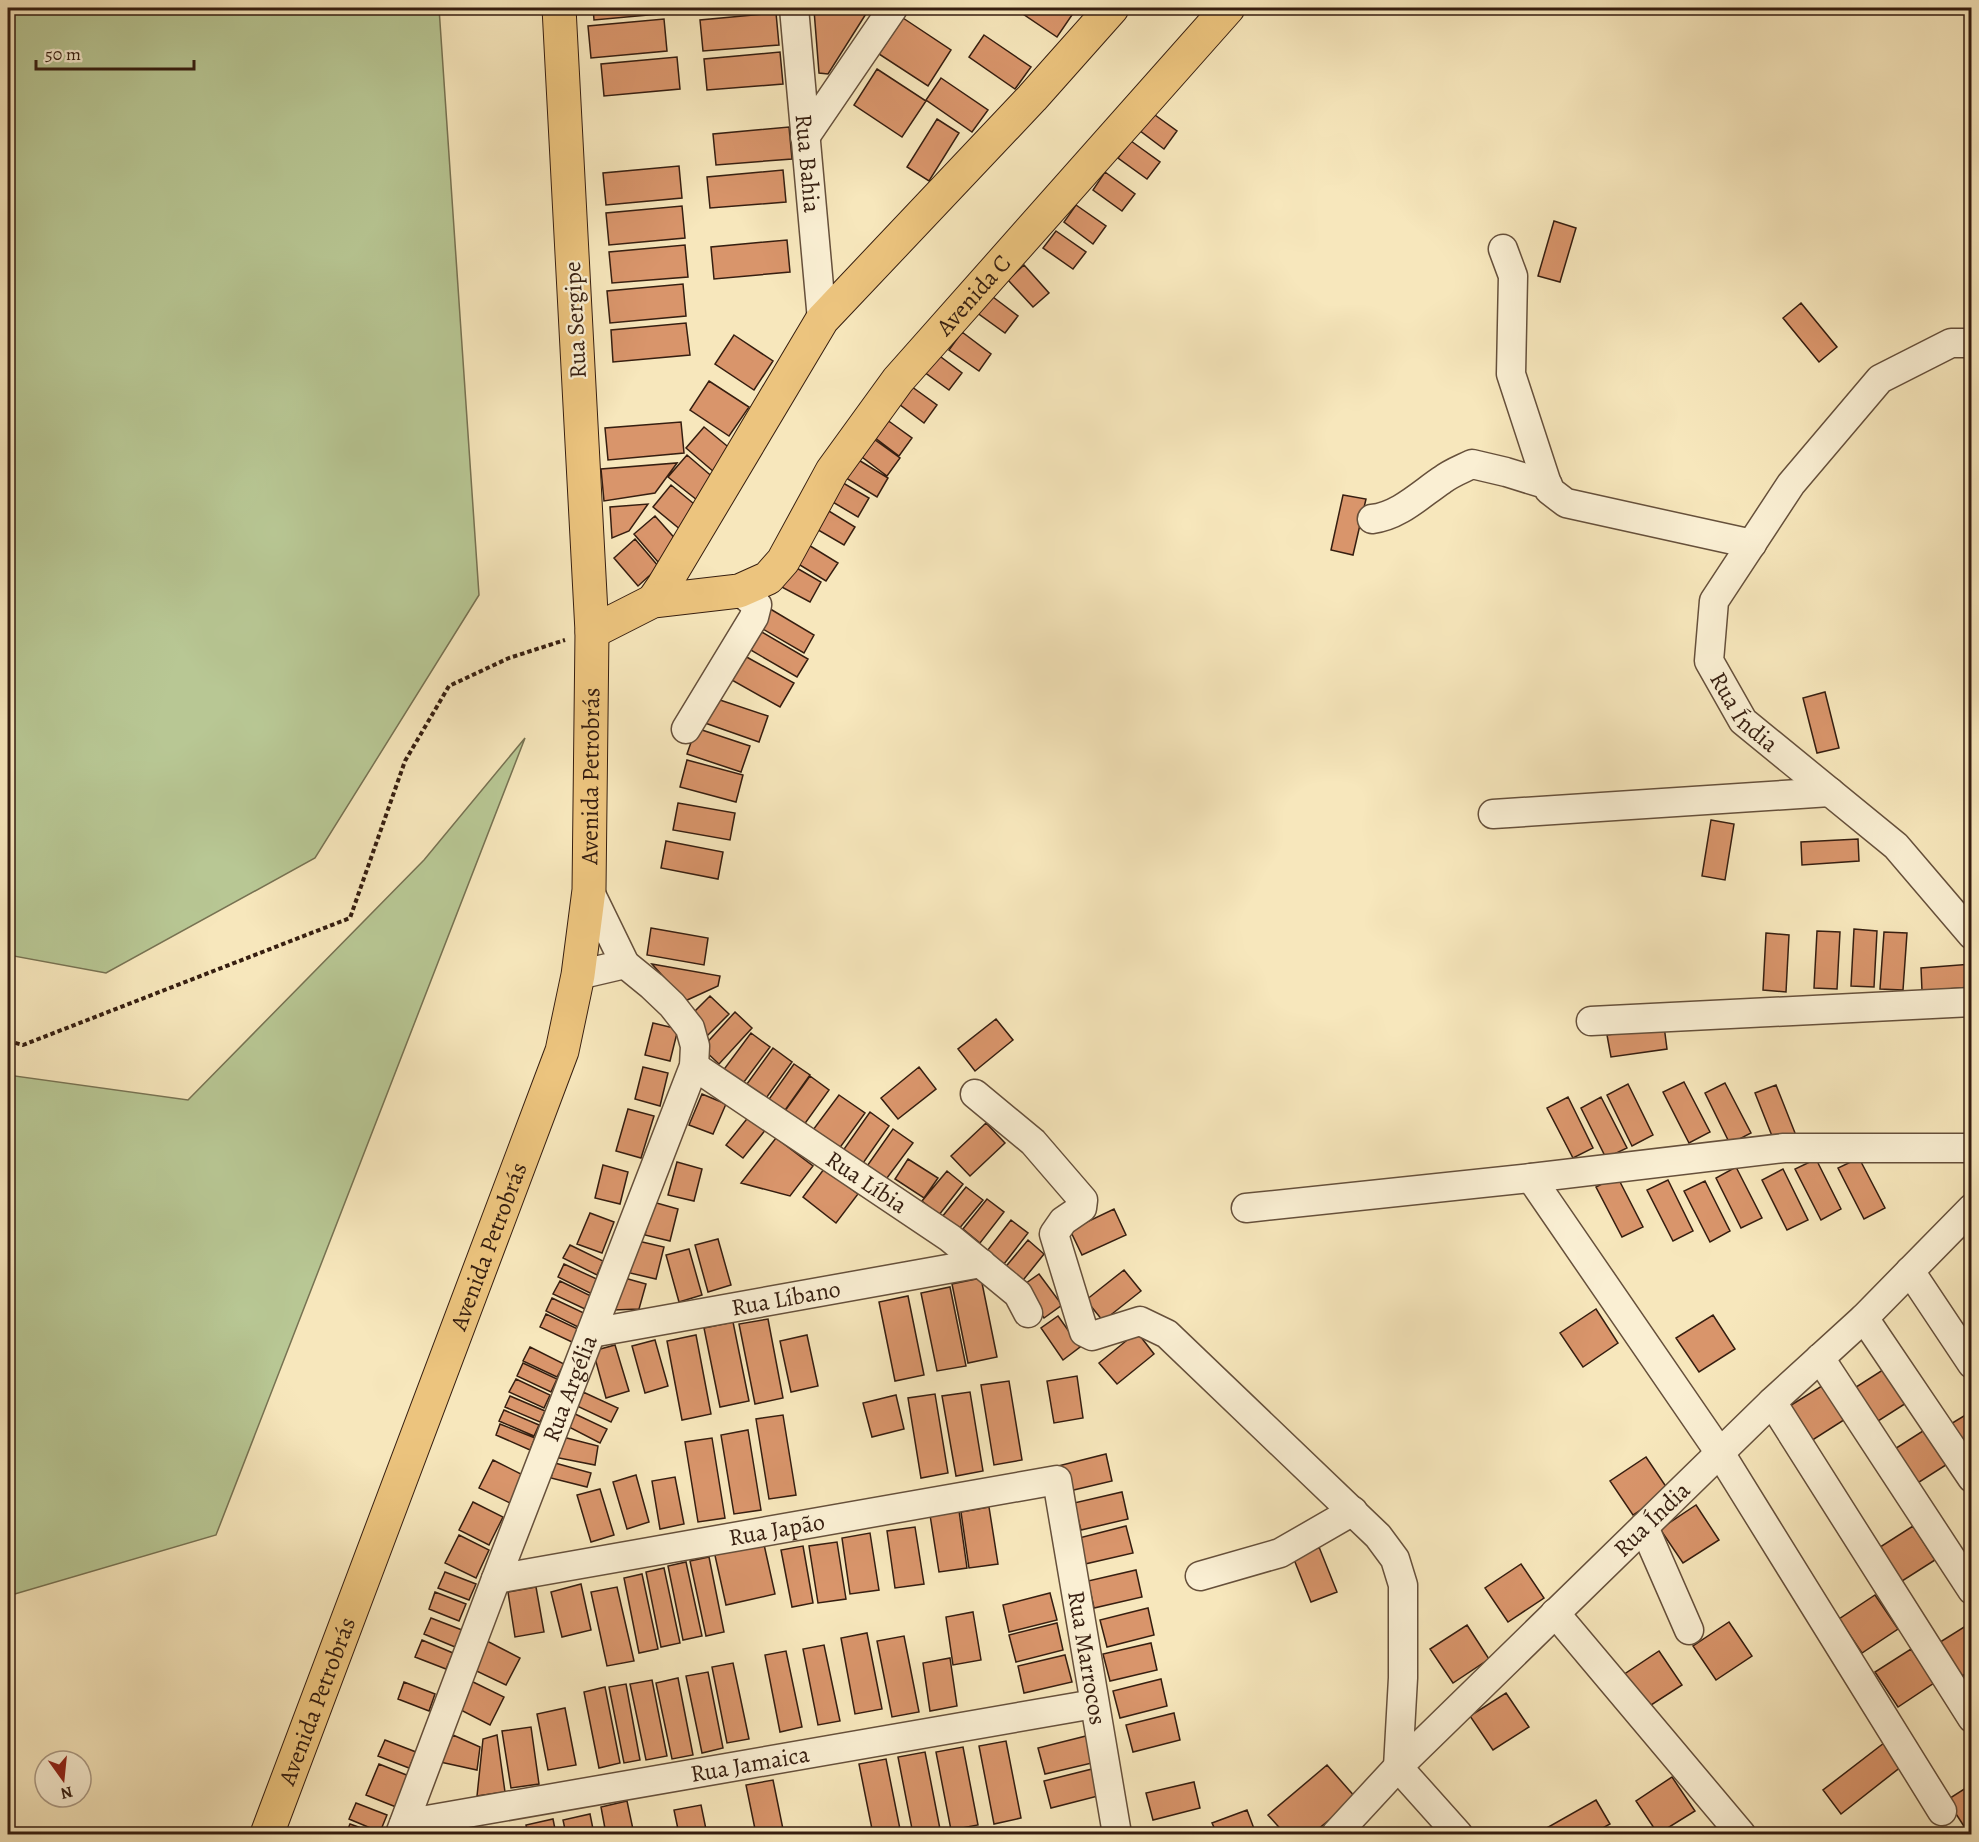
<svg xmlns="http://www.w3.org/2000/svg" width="1979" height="1842" font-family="Alegreya,serif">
	<rect width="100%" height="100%" fill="#f7e7bc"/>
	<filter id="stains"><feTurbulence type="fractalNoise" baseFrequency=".00333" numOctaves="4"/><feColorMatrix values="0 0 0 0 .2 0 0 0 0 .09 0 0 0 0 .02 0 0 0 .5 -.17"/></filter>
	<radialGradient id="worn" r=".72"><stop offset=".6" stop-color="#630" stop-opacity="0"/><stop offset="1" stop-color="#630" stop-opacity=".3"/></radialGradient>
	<path fill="#b8c794" stroke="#777252" stroke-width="1.5" d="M8,8H439L479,595L315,858L106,973L8,955Z
		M525,738L216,1535L8,1596V1075L188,1100L424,860Z"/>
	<path fill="#d9956b" stroke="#361e10" stroke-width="1.5" d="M593,8H670V13L594,20Z
		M699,8H752L700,12Z
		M1014,8H1062L1072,15L1057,37Z
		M869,9L828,74L819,73L814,10Z
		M776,13L779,45L703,51L700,20Z
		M903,18L951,50L928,86L879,54Z
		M664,19L667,51L591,58L588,26Z
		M984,35L1031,67L1015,89L969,57Z
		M780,52L783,84L707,90L704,59Z
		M677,57L680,89L604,96L601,64Z
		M877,69L926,101L902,137L854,105Z
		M941,78L988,110L972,132L926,100Z
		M1148,110L1177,131L1164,149L1135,127Z
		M937,119L959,133L929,181L907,167Z
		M789,127L792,159L716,165L713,134Z
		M1131,141L1160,162L1147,179L1118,158Z
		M679,166L682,198L606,205L603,173Z
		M783,170L786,202L710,208L707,177Z
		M1105,172L1135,194L1122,211L1093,190Z
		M1076,205L1106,226L1093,244L1064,222Z
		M682,206L685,238L609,245L606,213Z
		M1554,221L1576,228L1560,282L1538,276Z
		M1056,231L1086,252L1073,269L1043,248Z
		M787,240L790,272L714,279L711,247Z
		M685,245L688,277L612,283L609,252Z
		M1024,265L1049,293L1033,307L1008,280Z
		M683,284L686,316L610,323L607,291Z
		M989,294L1018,316L1005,333L976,312Z
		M1801,303L1837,347L1819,362L1783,318Z
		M686,323L690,355L613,362L611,330Z
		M962,332L991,354L979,371L949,350Z
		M734,335L773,361L754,390L715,364Z
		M933,351L962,373L949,390L920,369Z
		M709,381L749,407L729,436L690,410Z
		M908,384L937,405L924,423L895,401Z
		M883,417L912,438L899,456L870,434Z
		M681,422L684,453L608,460L605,428Z
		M704,427L732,450L714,472L686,448Z
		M871,437L900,458L887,476L858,454Z
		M687,455L715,479L697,500L668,477Z
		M857,459L888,478L877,497L846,478Z
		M677,463L655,493L604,501L601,469Z
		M838,480L869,498L858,517L826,498Z
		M671,485L699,508L681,530L653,507Z
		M1343,495L1366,499L1353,555L1331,550Z
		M648,504L629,531L612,538L610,507Z
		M824,508L855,527L844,545L813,527Z
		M655,516L679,543L658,562L634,534Z
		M635,539L659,567L638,586L614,558Z
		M807,544L838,563L826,581L795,562Z
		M788,563L821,582L810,602L776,584Z
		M767,607L814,635L804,653L756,625Z
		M760,631L808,659L797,677L749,649Z
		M743,655L794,683L780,707L730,679Z
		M1825,692L1839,748L1817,753L1803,698Z
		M714,698L768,716L759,742L705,723Z
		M696,728L750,746L741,772L687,754Z
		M687,760L743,775L736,802L680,787Z
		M678,803L735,813L730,840L673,830Z
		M1711,820L1734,824L1725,880L1702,876Z
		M1858,839L1859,861L1802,865L1801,842Z
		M666,841L723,852L718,879L661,868Z
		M651,928L708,938L704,965L647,955Z
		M1854,929L1877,931L1874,987L1851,986Z
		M1817,931L1840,932L1837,989L1814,988Z
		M1884,932L1907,933L1903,990L1880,989Z
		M1766,933L1789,935L1786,992L1763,990Z
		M652,964L720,976L718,986L685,1001Z
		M1972,964V987L1922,991L1921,968Z
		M710,996L729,1014L705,1038L687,1019Z
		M735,1012L752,1028L719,1064L702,1048Z
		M996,1019L1013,1040L975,1071L958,1049Z
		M653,1023L678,1029L670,1061L645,1055Z
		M1664,1026L1667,1049L1611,1057L1607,1035Z
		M751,1033L770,1047L741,1086L722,1072Z
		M773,1048L792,1062L764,1101L744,1088Z
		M794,1064L810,1075L783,1113L767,1102Z
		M643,1067L668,1073L660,1106L635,1099Z
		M919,1067L936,1089L898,1119L881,1098Z
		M810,1076L829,1090L801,1129L782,1115Z
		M1684,1082L1710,1132L1689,1143L1663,1092Z
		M1725,1083L1751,1133L1730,1144L1705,1093Z
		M1628,1084L1653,1135L1632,1146L1607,1095Z
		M1776,1085L1797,1138L1776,1146L1755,1093Z
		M702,1094L726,1104L713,1134L689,1125Z
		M839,1095L865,1113L836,1153L810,1134Z
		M1568,1097L1593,1148L1573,1158L1547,1108Z
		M1601,1097L1627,1148L1606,1158L1581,1108Z
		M628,1109L654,1116L641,1158L616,1151Z
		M870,1112L889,1126L861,1166L842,1152Z
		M750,1115L767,1128L743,1158L726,1145Z
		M986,1123L1005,1143L970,1176L951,1156Z
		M893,1129L913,1143L884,1182L865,1169Z
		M776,1138L813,1166L790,1196L741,1183Z
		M1859,1158L1885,1208L1864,1219L1838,1168Z
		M908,1159L938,1178L924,1198L895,1179Z
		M1816,1159L1841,1209L1821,1220L1795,1169Z
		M677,1162L702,1169L694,1201L668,1195Z
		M603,1165L628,1172L620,1204L595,1198Z
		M1736,1167L1762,1218L1741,1228L1716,1178Z
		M824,1169L858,1194L836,1223L803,1197Z
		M1783,1169L1808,1220L1787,1230L1762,1180Z
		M947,1171L963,1184L939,1215L922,1201Z
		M1617,1176L1643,1227L1622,1237L1596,1187Z
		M1668,1180L1693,1231L1673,1241L1647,1190Z
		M1705,1181L1730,1231L1710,1242L1684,1191Z
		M966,1187L983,1200L958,1230L942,1217Z
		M987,1199L1004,1212L980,1243L963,1229Z
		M653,1202L678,1209L670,1241L645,1235Z
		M1114,1209L1126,1235L1082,1255L1070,1230Z
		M590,1213L614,1222L602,1253L577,1244Z
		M1011,1220L1028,1233L1004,1264L987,1251Z
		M718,1239L731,1285L708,1292L695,1245Z
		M1028,1240L1044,1254L1020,1284L1003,1270Z
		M638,1241L664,1247L656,1279L630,1273Z
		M570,1245L603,1261L597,1275L563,1258Z
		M689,1249L702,1295L679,1302L666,1255Z
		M564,1264L599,1280L592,1294L558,1277Z
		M1124,1270L1141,1291L1103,1321L1086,1300Z
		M1039,1274L1062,1305L1044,1318L1022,1286Z
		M621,1277L646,1284L639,1309L613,1310Z
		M981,1278L997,1357L968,1363L952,1284Z
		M560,1281L593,1297L587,1310L553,1294Z
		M950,1287L966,1366L937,1371L921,1293Z
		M908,1296L924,1375L895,1381L879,1302Z
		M552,1298L586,1314L580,1328L546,1311Z
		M1596,1309L1618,1343L1583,1367L1560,1333Z
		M546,1314L580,1330L574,1343L540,1327Z
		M1713,1315L1735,1349L1699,1372L1676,1338Z
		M1058,1316L1080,1347L1063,1360L1041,1328Z
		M768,1319L783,1398L755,1404L739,1324Z
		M733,1322L749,1401L720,1407L704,1328Z
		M1137,1332L1154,1354L1117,1384L1099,1363Z
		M696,1335L711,1414L682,1420L667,1341Z
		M807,1335L818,1386L791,1392L780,1341Z
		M655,1340L668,1386L645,1393L632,1346Z
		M615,1345L629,1391L606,1398L593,1351Z
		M530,1347L564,1364L557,1377L523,1361Z
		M523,1363L557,1379L551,1392L517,1376Z
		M1889,1366L1911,1400L1875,1423L1853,1389Z
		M1077,1376L1083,1418L1054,1423L1047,1381Z
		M516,1379L550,1395L544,1408L509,1392Z
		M1009,1381L1022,1460L994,1465L981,1385Z
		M1825,1384L1847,1418L1811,1441L1788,1407Z
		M583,1392L618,1408L611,1422L577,1406Z
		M970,1392L983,1471L956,1476L942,1396Z
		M935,1394L948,1473L921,1478L908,1398Z
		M896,1395L904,1429L872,1437L863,1403Z
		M510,1396L545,1411L540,1422L505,1407Z
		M504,1410L539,1425L534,1436L499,1421Z
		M1972,1411V1459L1949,1425Z
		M573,1413L607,1429L600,1443L567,1426Z
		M783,1415L796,1495L769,1499L756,1419Z
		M500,1424L535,1438L530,1450L496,1435Z
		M1926,1429L1949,1463L1913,1486L1890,1452Z
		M748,1430L761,1510L734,1514L721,1435Z
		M563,1437L598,1446L595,1465L554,1457Z
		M712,1438L725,1518L698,1522L685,1442Z
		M1106,1454L1112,1481L1065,1492L1058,1466Z
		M1646,1457L1669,1491L1633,1515L1610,1481Z
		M493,1460L523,1475L510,1503L479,1488Z
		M555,1463L591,1473L587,1487L551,1478Z
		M636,1475L649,1522L627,1529L613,1482Z
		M675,1477L684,1524L660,1529L652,1481Z
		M600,1489L614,1535L591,1542L577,1495Z
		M1122,1492L1128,1519L1081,1530L1074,1503Z
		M473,1502L503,1517L489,1545L459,1530Z
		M1696,1505L1719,1540L1683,1563L1660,1529Z
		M989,1507L998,1564L969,1568L961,1512Z
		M959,1511L967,1568L939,1572L930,1515Z
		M1126,1526L1133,1553L1085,1564L1079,1538Z
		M1913,1526L1935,1560L1899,1583L1877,1549Z
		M915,1527L924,1584L895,1588L887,1531Z
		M870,1533L879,1590L850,1594L842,1538Z
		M459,1535L489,1550L476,1578L445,1563Z
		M763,1540L775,1594L726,1605L714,1551Z
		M837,1542L846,1599L818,1603L809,1546Z
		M803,1546L813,1603L792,1607L781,1550Z
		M1319,1547L1337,1592L1311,1602L1293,1557Z
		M709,1557L724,1632L706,1636L690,1561Z
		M686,1562L702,1636L683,1640L668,1566Z
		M1521,1564L1544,1598L1508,1622L1485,1588Z
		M664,1568L680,1643L661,1647L646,1572Z
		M1136,1570L1142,1597L1094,1608L1088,1581Z
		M445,1572L476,1584L469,1600L438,1588Z
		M642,1574L658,1649L639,1653L624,1578Z
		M581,1584L591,1630L562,1637L551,1592Z
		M536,1587L544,1632L515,1637L508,1592Z
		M617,1587L634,1661L607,1666L591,1592Z
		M435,1592L466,1604L459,1621L429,1609Z
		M1050,1593L1057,1620L1009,1632L1003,1605Z
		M1875,1595L1898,1629L1862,1653L1839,1619Z
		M1148,1608L1154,1635L1107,1647L1100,1620Z
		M973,1612L981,1660L953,1665L946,1617Z
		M431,1618L462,1630L455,1647L424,1634Z
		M1729,1622L1752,1656L1716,1680L1693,1646Z
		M1972,1622V1670L1959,1678L1937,1644Z
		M1057,1623L1063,1650L1016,1662L1009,1635Z
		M1467,1625L1489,1659L1453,1683L1430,1649Z
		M867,1633L882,1709L855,1714L841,1638Z
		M904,1636L919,1712L892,1717L877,1641Z
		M483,1639L520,1658L506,1685L468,1667Z
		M422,1640L453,1653L446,1669L415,1657Z
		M1151,1643L1157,1670L1110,1681L1103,1654Z
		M824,1645L840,1721L818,1725L803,1649Z
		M1911,1649L1934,1683L1898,1707L1875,1672Z
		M786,1651L802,1727L780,1732L765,1655Z
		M1659,1651L1682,1685L1645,1709L1623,1675Z
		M1065,1655L1072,1682L1024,1693L1018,1666Z
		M950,1658L957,1706L930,1711L923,1663Z
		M733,1663L749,1739L727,1743L712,1667Z
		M708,1672L723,1748L702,1753L686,1676Z
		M678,1678L693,1755L672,1759L656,1683Z
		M467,1679L504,1697L490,1725L453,1706Z
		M1161,1679L1167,1706L1120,1718L1113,1691Z
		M652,1680L667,1756L646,1760L630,1684Z
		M404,1682L435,1694L429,1711L398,1699Z
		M626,1684L640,1760L624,1763L609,1687Z
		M605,1687L620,1763L599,1768L584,1692Z
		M1506,1693L1529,1727L1493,1750L1470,1716Z
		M565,1708L576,1765L548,1770L537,1714Z
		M1174,1713L1180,1740L1133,1752L1126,1725Z
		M531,1727L539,1784L511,1788L502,1731Z
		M453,1735L480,1747L477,1770L440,1762Z
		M497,1735L505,1792L477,1796L483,1739Z
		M1086,1736L1092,1763L1045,1774L1038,1748Z
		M385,1740L416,1752L409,1768L378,1756Z
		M1006,1741L1021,1818L994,1824L979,1746Z
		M1884,1743L1902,1766L1841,1814L1823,1790Z
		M963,1747L978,1825L951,1830L936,1752Z
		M925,1752L940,1829L913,1834L898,1757Z
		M886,1759L901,1834H873L859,1764Z
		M379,1764L409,1776L396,1807L366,1795Z
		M1327,1765L1356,1798L1312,1834H1285L1268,1815Z
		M1092,1769L1098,1796L1051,1808L1044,1781Z
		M1672,1777L1695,1811L1658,1834L1636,1801Z
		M773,1780L784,1834H756L746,1785Z
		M1194,1782L1200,1808L1153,1820L1146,1793Z
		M1972,1784V1833L1969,1834L1947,1800Z
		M1596,1800L1610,1824L1592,1834H1536Z
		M627,1801L634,1834H606L601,1807Z
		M356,1803L387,1815L380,1832L349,1819Z
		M701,1805L707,1834H679L674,1810Z
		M1247,1810L1256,1834H1217L1212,1823Z
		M590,1814L594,1834H566L563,1820Z
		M553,1819L556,1834H528L526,1825Z
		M350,1824L378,1834H346Z
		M1438,1824L1445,1834H1423Z
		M1098,1828L1099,1834H1070Z
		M483,1829L485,1834H457Z"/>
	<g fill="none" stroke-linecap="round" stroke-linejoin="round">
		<defs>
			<g id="minor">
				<path id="s1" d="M794,8L822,320"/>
				<path d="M805,137L893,8"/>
				<path d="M1503,249L1513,276L1511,374L1549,490L1566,503L1752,544"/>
				<path id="s2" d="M1972,343H1951L1880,379L1791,484L1714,601L1709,661L1743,721L1896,846L1972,935"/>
				<path d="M1372,519C1399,516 1421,494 1442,480C1451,473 1462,469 1472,464L1506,472L1548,485"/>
				<path d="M686,729L754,617L757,605L739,591"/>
				<path d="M1493,814L1830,792"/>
				<path d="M578,975L625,964"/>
				<path d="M1591,1021L1972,1002"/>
				<path id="s3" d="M694,1066L950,1238L1018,1294L1028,1313"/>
				<path d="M975,1094L1033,1142L1083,1200L1082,1208L1063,1221L1054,1234L1084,1332L1092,1336L1140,1321L1167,1334L1378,1536L1395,1559L1403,1585V1678L1398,1767L1458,1834"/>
				<path d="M1531,1178L1720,1453L1942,1811"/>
				<path d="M1246,1208L1531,1178L1784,1148H1972"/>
				<path d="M1910,1271L1972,1364"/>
				<path d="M1864,1318L1972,1478"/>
				<path id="s4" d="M591,1333L981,1263"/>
				<path d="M1820,1358L1972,1590"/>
				<path d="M1772,1402L1972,1718"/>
				<path d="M1644,1527L1689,1630"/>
				<path d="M1200,1576L1280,1553L1353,1511"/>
				<path id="s5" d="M496,1579L1057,1480L1117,1834"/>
				<path d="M1555,1613L1741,1834"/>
				<path id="s6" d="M404,1824L1094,1704"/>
				<path id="s7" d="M400,1834L496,1579L694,1066L695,1046L690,1028L672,1005L652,986L625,964L589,890"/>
				<path id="s8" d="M1336,1834L1398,1767L1772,1402L1864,1318L1972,1208"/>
			</g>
			<g id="major">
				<path d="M653,601L664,585L822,320L1032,98L1112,8"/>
				<path id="s9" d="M592,632L653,601L739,591L768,578L783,561L832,471L898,380L1228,8"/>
				<path id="s10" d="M267,1834L562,1051L578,975L589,890L592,632L559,8"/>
			</g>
		</defs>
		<use href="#minor" stroke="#66503b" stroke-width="31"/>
		<use href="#major" stroke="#361e10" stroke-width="35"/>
		<path stroke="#361e10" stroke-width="4" stroke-dasharray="4.5 3" stroke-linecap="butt" d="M8,1041L23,1045L350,918L405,761L449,686L509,658L565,640"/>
		<use href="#minor" stroke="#faefd3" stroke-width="28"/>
		<use href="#major" stroke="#ecc47e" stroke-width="33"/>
	</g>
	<g text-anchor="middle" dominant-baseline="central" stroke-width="4.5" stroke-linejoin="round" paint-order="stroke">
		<g font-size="24" fill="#361e10" stroke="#faefd3">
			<text stroke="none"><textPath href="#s1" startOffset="156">Rua Bahia</textPath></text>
			<text stroke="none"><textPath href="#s9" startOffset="538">Avenida C</textPath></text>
			<text transform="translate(575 320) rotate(-93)">Rua Sergipe</text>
			<text stroke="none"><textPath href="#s2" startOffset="501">Rua Índia</textPath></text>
			<text stroke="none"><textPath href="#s10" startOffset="1114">Avenida Petrobrás</textPath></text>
			<text stroke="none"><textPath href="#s3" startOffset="208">Rua Líbia</textPath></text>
			<text stroke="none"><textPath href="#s10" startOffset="628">Avenida Petrobrás</textPath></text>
			<text stroke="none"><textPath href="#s4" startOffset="198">Rua Líbano</textPath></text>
			<text stroke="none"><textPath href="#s7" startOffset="477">Rua Argélia</textPath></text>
			<text stroke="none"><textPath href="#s8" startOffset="446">Rua Índia</textPath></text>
			<text stroke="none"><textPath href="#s5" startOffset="285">Rua Japão</textPath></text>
			<text stroke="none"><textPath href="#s5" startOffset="750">Rua Marrocos</textPath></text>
			<text stroke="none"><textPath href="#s10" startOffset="142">Avenida Petrobrás</textPath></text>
			<text stroke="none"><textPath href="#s6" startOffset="351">Rua Jamaica</textPath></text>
		</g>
	</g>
	<rect width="1979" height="1842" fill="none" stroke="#f7e7bc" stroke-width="30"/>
	<rect x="9" y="9" width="1961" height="1824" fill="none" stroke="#361e10" stroke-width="3"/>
	<rect x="15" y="15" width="1949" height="1812" fill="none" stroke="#361e10" stroke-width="1.5"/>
	<g transform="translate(63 1779) rotate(165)"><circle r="28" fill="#faefd3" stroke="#ac9b85" stroke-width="1.5"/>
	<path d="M0-4.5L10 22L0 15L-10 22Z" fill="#8f2418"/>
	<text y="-9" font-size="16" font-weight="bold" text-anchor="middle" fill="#361e10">N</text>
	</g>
	<path d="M36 60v9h158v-9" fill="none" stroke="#361e10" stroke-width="3"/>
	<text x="45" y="60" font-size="18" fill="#361e10" stroke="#faefd3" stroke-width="4.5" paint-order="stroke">50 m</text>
	<rect width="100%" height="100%" filter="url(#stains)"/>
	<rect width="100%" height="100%" fill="url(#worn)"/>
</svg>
